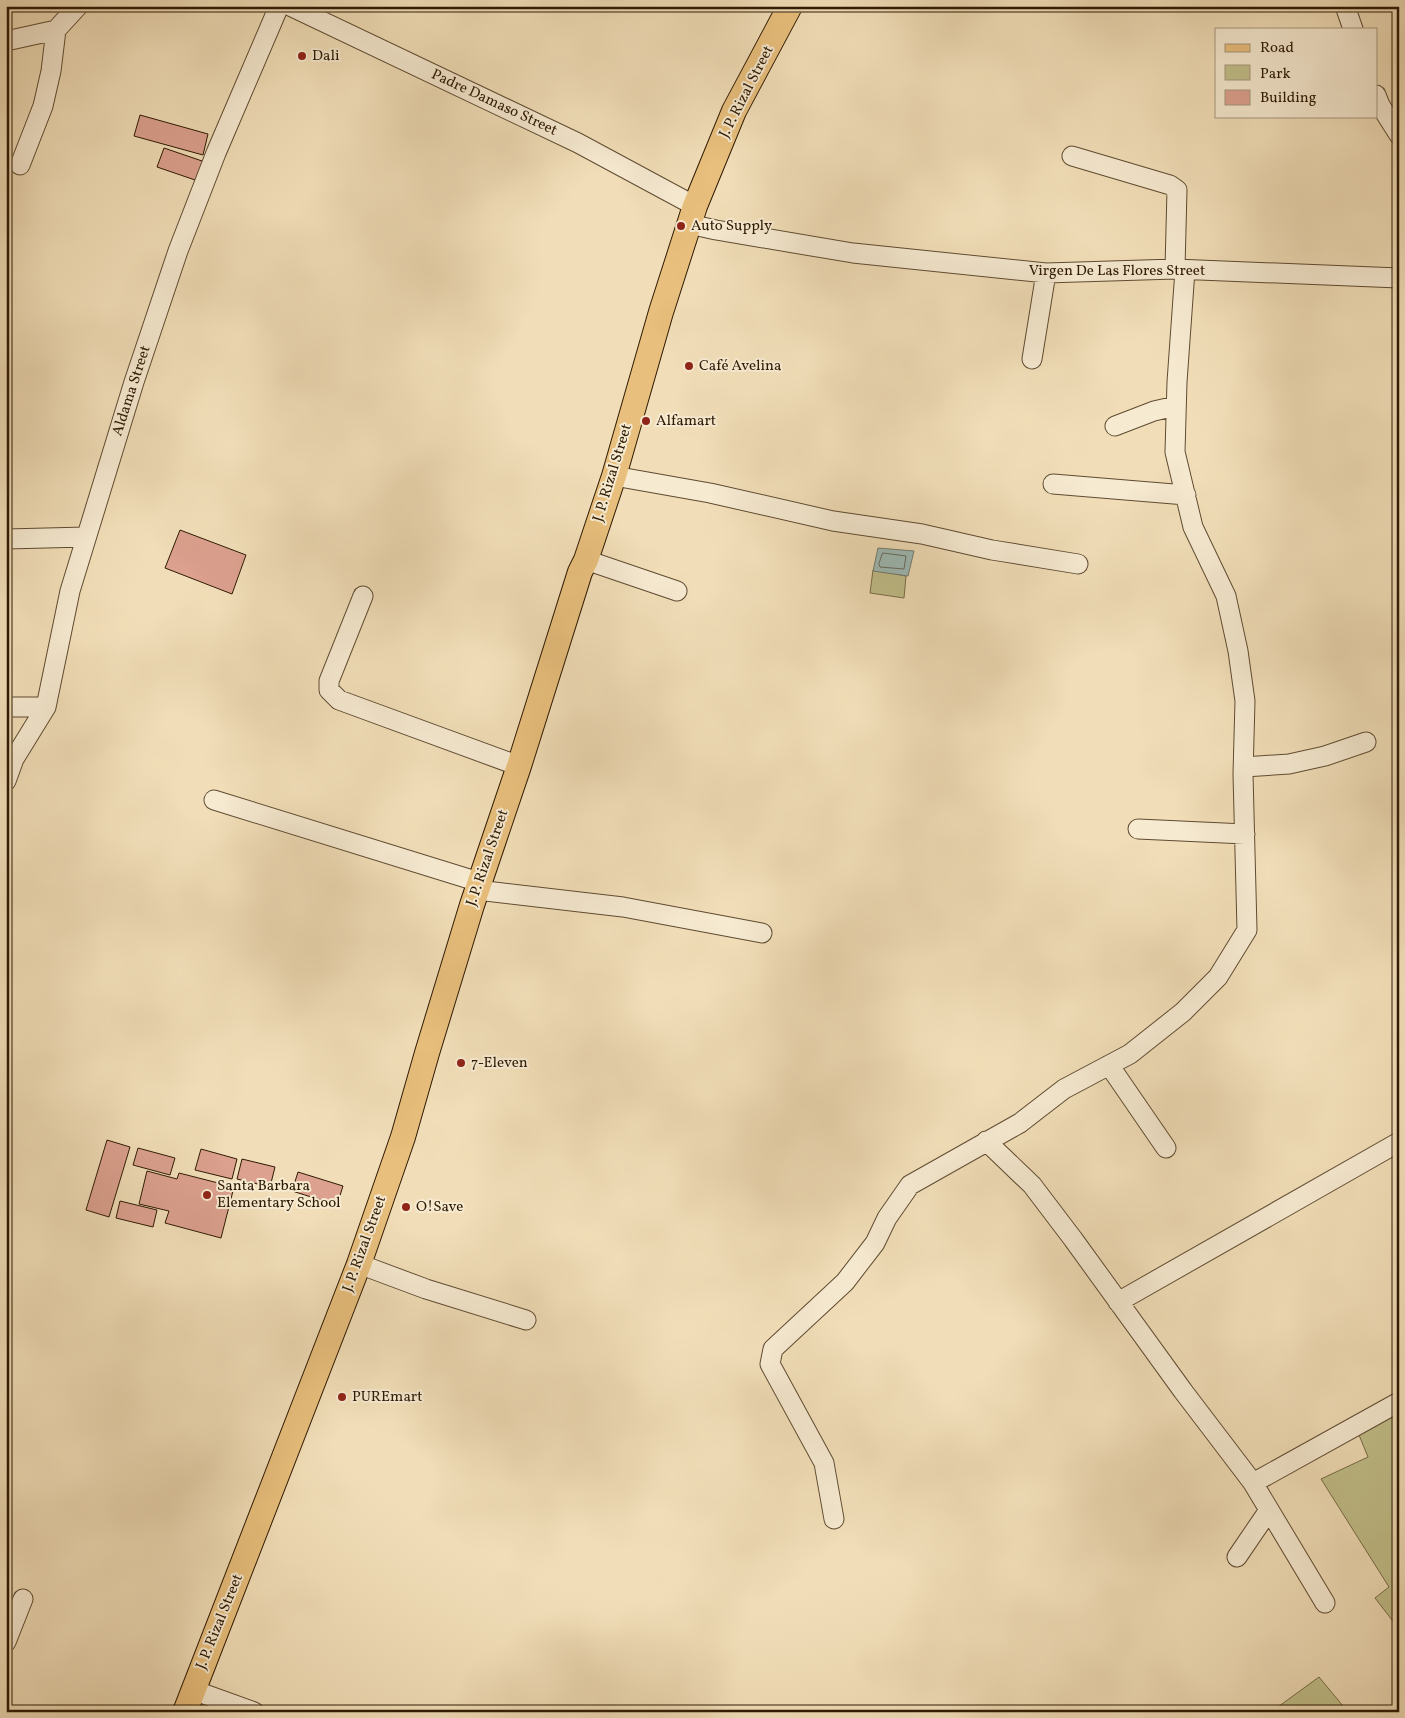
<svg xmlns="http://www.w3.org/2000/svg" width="1405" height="1718" font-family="Vollkorn,serif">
	<rect width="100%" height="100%" fill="#f1deb8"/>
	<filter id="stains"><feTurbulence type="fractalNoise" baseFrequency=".004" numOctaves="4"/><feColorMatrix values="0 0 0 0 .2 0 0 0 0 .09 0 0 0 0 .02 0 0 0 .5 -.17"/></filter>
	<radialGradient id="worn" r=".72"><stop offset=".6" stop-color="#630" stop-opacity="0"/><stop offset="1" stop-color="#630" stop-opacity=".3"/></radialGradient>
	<path fill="#c1bf8a" stroke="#786c47" d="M873,570L906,576L904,598L870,593Z
		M1399,1413V1629L1375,1598L1389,1587L1321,1479L1368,1457L1359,1435Z
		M1319,1677L1348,1712H1271Z"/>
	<path fill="#9dbbb7" stroke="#717b6f" d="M878,548L914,551L908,576L873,571Z"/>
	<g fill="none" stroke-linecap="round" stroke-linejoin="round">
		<path stroke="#666a5e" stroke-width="1" d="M883,553L906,556L904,569L880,567L879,564Z"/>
	</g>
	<path fill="#dca18f" stroke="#2e1a04" d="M140,115L208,134L203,155L134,136Z
		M164,148L205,162L198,181L157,167Z
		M180,530L246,555L232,594L165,568Z
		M107,1140L130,1147L109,1217L86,1210Z
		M138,1148L175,1158L170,1175L133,1165Z
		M201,1149L237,1159L232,1179L195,1170Z
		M242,1159L275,1167L270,1187L237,1179Z
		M147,1171L177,1179L179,1173L234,1187L221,1238L165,1223L169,1211L139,1204Z
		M298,1172L343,1186L337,1205L292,1191Z
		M120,1201L157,1210L153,1227L116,1218Z"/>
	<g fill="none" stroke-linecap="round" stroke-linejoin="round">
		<defs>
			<path id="minor" d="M290,6L578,143L695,206
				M1345,6L1353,29
				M6,41L56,30L78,6
				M1376,95L1380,105L1399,135
				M1072,156L1170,185L1177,190L1175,269
				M20,165L43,106L51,71L56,30
				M689,224L716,230L853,253L1046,273L1175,269L1399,278
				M1032,359L1046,273
				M1115,426L1154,411L1176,406
				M614,476L710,493L833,521L922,534L992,550L1078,564
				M1053,484L1186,495
				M6,539L86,537
				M586,560L677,591
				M363,596L329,681V690L339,700L519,766
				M6,707H46
				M1244,767L1289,764L1325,756L1366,742
				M6,781L14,759L46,707L70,591L134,382L178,251L216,153L279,6
				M214,800L479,882
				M1138,829L1245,834
				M477,890L623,907L762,933
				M1109,1065L1166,1148
				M986,1141L1032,1185L1073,1239L1183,1391L1253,1483L1325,1603
				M359,1264L426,1289L526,1320
				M1118,1302L1399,1142
				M1253,1483L1399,1402
				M834,1519L824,1463L770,1364L773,1349L845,1282L875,1243L887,1218L910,1185L1020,1123L1064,1089L1130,1054L1183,1012L1218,977L1247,930L1243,774L1245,701L1238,651L1226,596L1193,527L1175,452L1177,382L1185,270
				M1237,1557L1269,1510
				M6,1642L23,1599
				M193,1690L254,1712"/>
			<path id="major" d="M185,1712L359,1264L403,1137L427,1053L472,905L519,766L580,572L586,560L614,476L661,312L695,206L734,111L790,6"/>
		</defs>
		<use href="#minor" stroke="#5f4b31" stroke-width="21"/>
		<use href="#major" stroke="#2e1a04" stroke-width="26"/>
		<use href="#minor" stroke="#f6ead1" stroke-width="19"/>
		<use href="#major" stroke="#e8bf7c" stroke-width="24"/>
	</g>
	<g fill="#8f2418" stroke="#f6ead1" stroke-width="2">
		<circle cx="302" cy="56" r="5"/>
		<circle cx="681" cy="226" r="5"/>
		<circle cx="689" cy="366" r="5"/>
		<circle cx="646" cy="421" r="5"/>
		<circle cx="461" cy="1063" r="5"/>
		<circle cx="207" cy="1195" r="5"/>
		<circle cx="406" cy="1207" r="5"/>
		<circle cx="342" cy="1397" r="5"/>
	</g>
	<g text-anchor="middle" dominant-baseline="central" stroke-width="4" stroke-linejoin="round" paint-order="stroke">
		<g font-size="15" fill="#2e1a04" stroke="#f6ead1" text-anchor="start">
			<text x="312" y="56">Dali</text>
			<text x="691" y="226">Auto Supply</text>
			<text x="699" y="366">Café Avelina</text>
			<text x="656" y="421">Alfamart</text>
			<text x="471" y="1063">7-Eleven</text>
			<text x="217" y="1186">Santa Barbara<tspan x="217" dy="17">Elementary School</tspan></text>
			<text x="416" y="1207">O!Save</text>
			<text x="352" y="1397">PUREmart</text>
		</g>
		<g font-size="15" fill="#2e1a04" stroke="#f6ead1">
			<text transform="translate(747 92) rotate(-63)">J. P. Rizal Street</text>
			<text transform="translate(494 103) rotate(25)">Padre Damaso Street</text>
			<text x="1117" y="271">Virgen De Las Flores Street</text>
			<text transform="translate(132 391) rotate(-72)">Aldama Street</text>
			<text transform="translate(613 473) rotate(-73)">J. P. Rizal Street</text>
			<text transform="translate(488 858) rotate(-71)">J. P. Rizal Street</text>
			<text transform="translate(365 1244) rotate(-70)">J. P. Rizal Street</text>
			<text transform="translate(220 1622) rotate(-68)">J. P. Rizal Street</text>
		</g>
	</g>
	<rect width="1405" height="1718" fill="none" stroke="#f1deb8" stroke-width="25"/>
	<rect x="8" y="8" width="1390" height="1703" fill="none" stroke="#2e1a04" stroke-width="2.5"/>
	<rect x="12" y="12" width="1380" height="1693" fill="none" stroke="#2e1a04"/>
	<rect x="1215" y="28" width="162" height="90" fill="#f6ead1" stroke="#a6977f"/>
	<rect x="1225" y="44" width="25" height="8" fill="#e8bf7c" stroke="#a6977f"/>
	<text x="1260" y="52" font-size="15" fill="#2e1a04">Road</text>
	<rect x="1225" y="65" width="25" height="15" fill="#c1bf8a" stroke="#a6977f"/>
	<text x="1260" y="78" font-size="15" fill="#2e1a04">Park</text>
	<rect x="1225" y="90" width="25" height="15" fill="#dca18f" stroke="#a6977f"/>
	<text x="1260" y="102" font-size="15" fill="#2e1a04">Building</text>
	<rect width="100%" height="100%" filter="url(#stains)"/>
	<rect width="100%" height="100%" fill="url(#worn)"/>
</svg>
